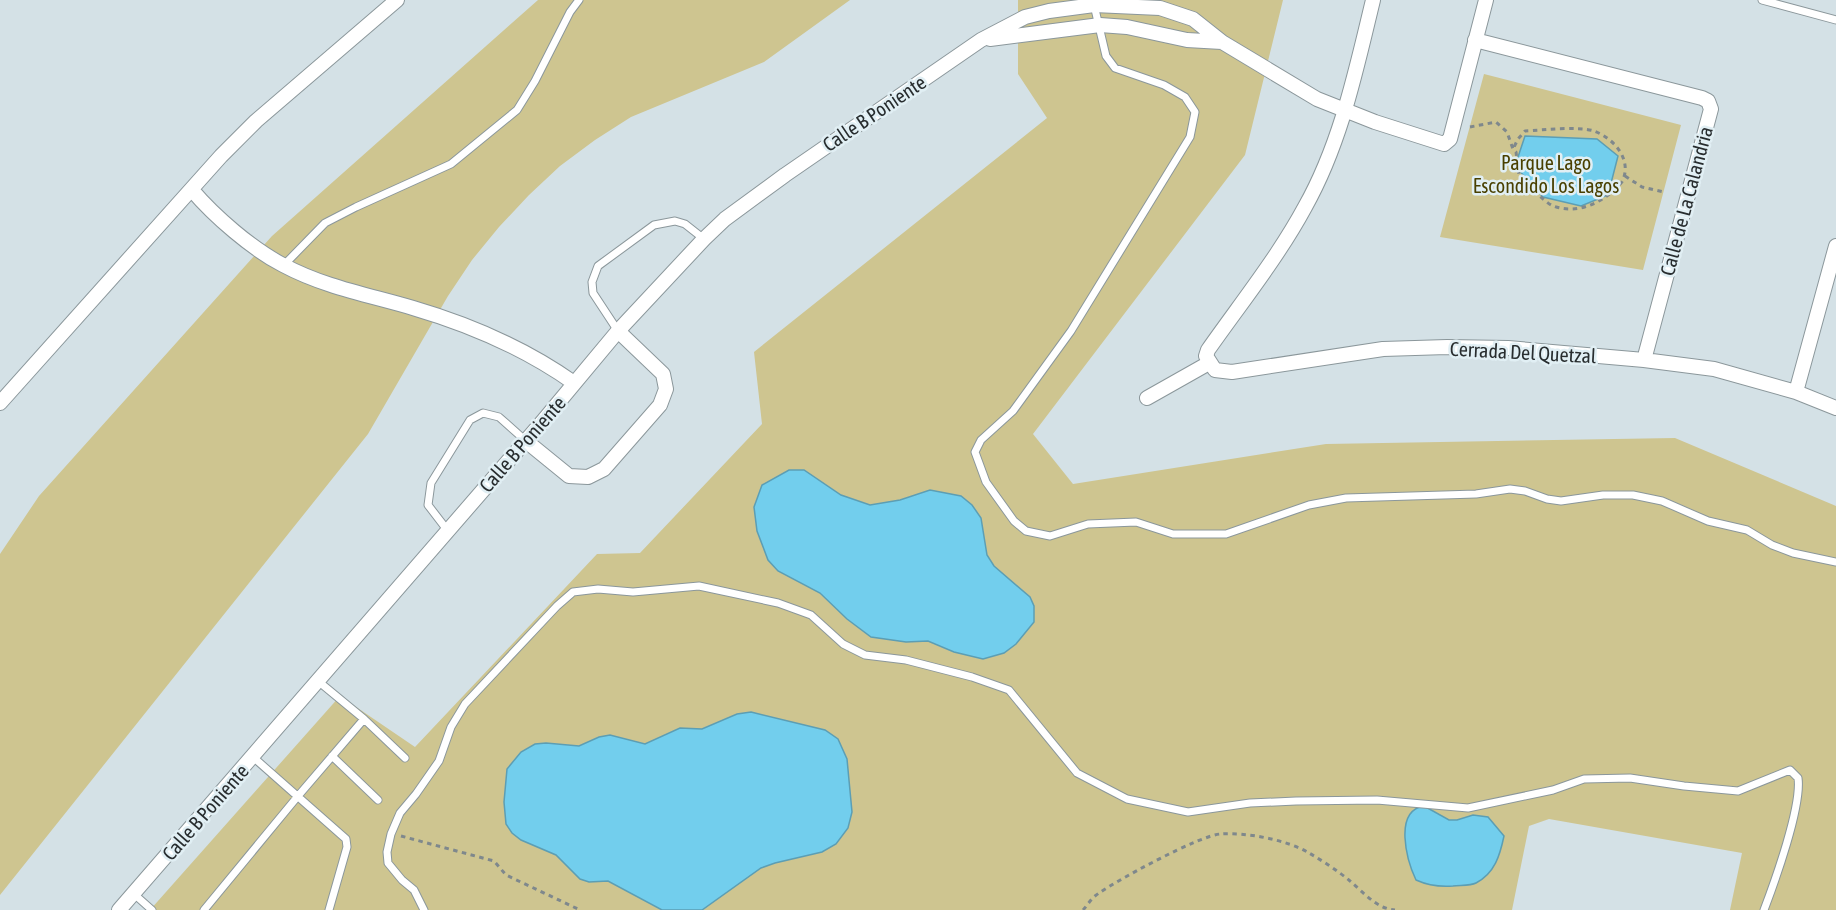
<svg xmlns="http://www.w3.org/2000/svg" width="1836" height="910" font-family="'Asap Condensed',sans-serif">
	<rect width="100%" height="100%" fill="#d4e1e6"/>
	<path fill="#cec590" d="M538,0H850L764,62L631,117L595,140L560,166L529,195L499,227L472,260L448,296L368,434L0,895V554L39,496L272,236Z
		M1018,0H1283L1245,155L1033,434L1073,484L1326,444L1675,438L1836,506V910H1730L1742,853L1549,819L1529,826L1512,910H150L340,696L415,747L597,554L640,553L762,424L754,352L1047,118L1018,74Z
		M1484,74L1681,125L1643,270L1440,237Z"/>
	<path fill="#72ceed" stroke="#5c9eb4" stroke-width="1.5" d="M1525,136L1597,139L1618,156L1608,195L1581,206L1543,197L1515,166Z
		M789,470H804L841,495L870,505L900,500L930,490L961,496L972,505L981,518L987,555L994,566L1030,597L1034,606V622L1016,644L1004,653L983,659L954,652L928,641L906,642L871,637L847,619L820,593L778,571L768,560L757,531L754,507L762,485Z
		M751,712L825,730L838,739L847,759L852,812L848,828L836,844L822,852L775,863L761,868L702,910H662L608,881L589,882L580,879L556,855L521,840L512,833L506,824L504,802L507,769L521,752L535,744L546,743L579,746L599,737L610,735L645,744L680,728L702,729L737,714Z
		M1424,806L1449,820H1457L1473,815L1488,817L1504,836C1500,855 1495,873 1476,883C1470,886 1460,885 1453,886C1441,887 1427,885 1416,880C1407,861 1393,811 1424,806Z"/>
	<g fill="none" stroke-linecap="round" stroke-linejoin="round">
		<defs>
			<path id="lane" d="M1762,0L1836,20
				M1094,5L1106,56L1115,68L1164,85L1185,97L1195,112L1190,137L1071,331L1013,411L981,440L975,452L986,482L1014,521L1026,531L1050,536L1088,524L1136,522L1173,534H1226L1309,505L1346,498L1476,494L1510,489L1525,491L1547,499L1561,501L1603,495H1633L1662,501L1708,521L1747,530L1772,545L1793,553L1836,562
				M283,266L325,223L356,207L451,164L517,110L535,81L570,12L579,0
				M618,331L593,293L592,282L598,266L654,225L675,221L685,224L704,239
				M448,531L428,505L431,483L470,420L483,413L499,417L526,441
				M364,719L405,758
				M332,756L378,800
				M253,757L346,839L347,847L329,910
				M134,894L152,910
				M204,910L298,796L364,719L318,681
				M424,910L414,890L402,880L388,863L387,852L391,834L400,813L416,794L439,761L451,727L465,704L557,606L573,592L598,589L633,592L699,586L778,603L811,615L843,644L865,655L906,660L972,677L1009,690L1077,773L1127,799L1188,812L1250,803L1296,801L1377,800L1468,808L1553,790L1584,779L1630,778L1684,786L1738,791L1790,770L1798,778C1802,806 1775,881 1764,910"/>
			<path id="street" d="M1373,0C1356,70 1341,143 1305,207C1278,257 1241,303 1208,350L1206,356L1215,370L1232,372L1383,349L1447,347L1508,348L1644,360L1714,369L1796,392L1836,408
				M990,39L1100,25L1127,27L1187,40L1222,42
				M1475,40L1702,98L1708,101L1711,109L1644,360
				M192,190C214,216 252,249 283,265C324,287 369,295 413,308C471,325 526,349 574,383
				M1796,392L1836,246
				M1147,398L1209,363
				M0,403L221,156L256,121L397,0
				M526,441L569,476L588,477L604,469L660,405L666,389L663,374L618,331
				M119,910L543,421L618,331L704,239L725,219L785,175L981,40L1025,17L1049,11L1094,5L1160,8L1193,19L1222,42L1317,99L1375,122L1444,144L1450,139L1486,0"/>
		</defs>
		<use href="#lane" stroke="#8b979b" stroke-width="9"/>
		<use href="#street" stroke="#8b979b" stroke-width="16"/>
		<path stroke="#7f888c" stroke-width="3" stroke-dasharray="4.5 4.5" stroke-linecap="butt" d="M1470,127L1496,122L1507,132L1513,149L1516,152L1519,175C1527,183 1544,202 1553,206C1575,214 1597,205 1613,191C1617,187 1623,183 1624,177C1630,157 1613,138 1594,131C1579,126 1543,130 1525,131L1518,139L1513,149
			M1625,176L1642,187L1664,192
			M401,836L494,861L506,875L580,910
			M1083,910C1087,906 1090,900 1095,896C1111,883 1202,834 1221,834C1245,832 1288,840 1309,853C1323,861 1338,871 1350,881C1363,892 1377,909 1395,910"/>
		<use href="#lane" stroke="#fff" stroke-width="7"/>
		<use href="#street" stroke="#fff" stroke-width="14"/>
	</g>
	<g text-anchor="middle" dominant-baseline="central" stroke-width="5" stroke-linejoin="round" paint-order="stroke">
		<g font-size="20" fill="#282d2f" stroke="#e1eff4">
			<text transform="translate(874 113) rotate(-34)">Calle B Poniente</text>
			<text transform="translate(1686 201) rotate(-75)">Calle de La Calandria</text>
			<text transform="translate(1523 352) rotate(3)">Cerrada Del Quetzal</text>
			<text transform="translate(522 444) rotate(-49)">Calle B Poniente</text>
			<text transform="translate(205 812) rotate(-49)">Calle B Poniente</text>
		</g>
		<g font-size="20" fill="#494000" stroke="#e1eff4">
			<text x="1546" y="162">Parque Lago<tspan x="1546" dy="23">Escondido Los Lagos</tspan></text>
		</g>
	</g>
</svg>
